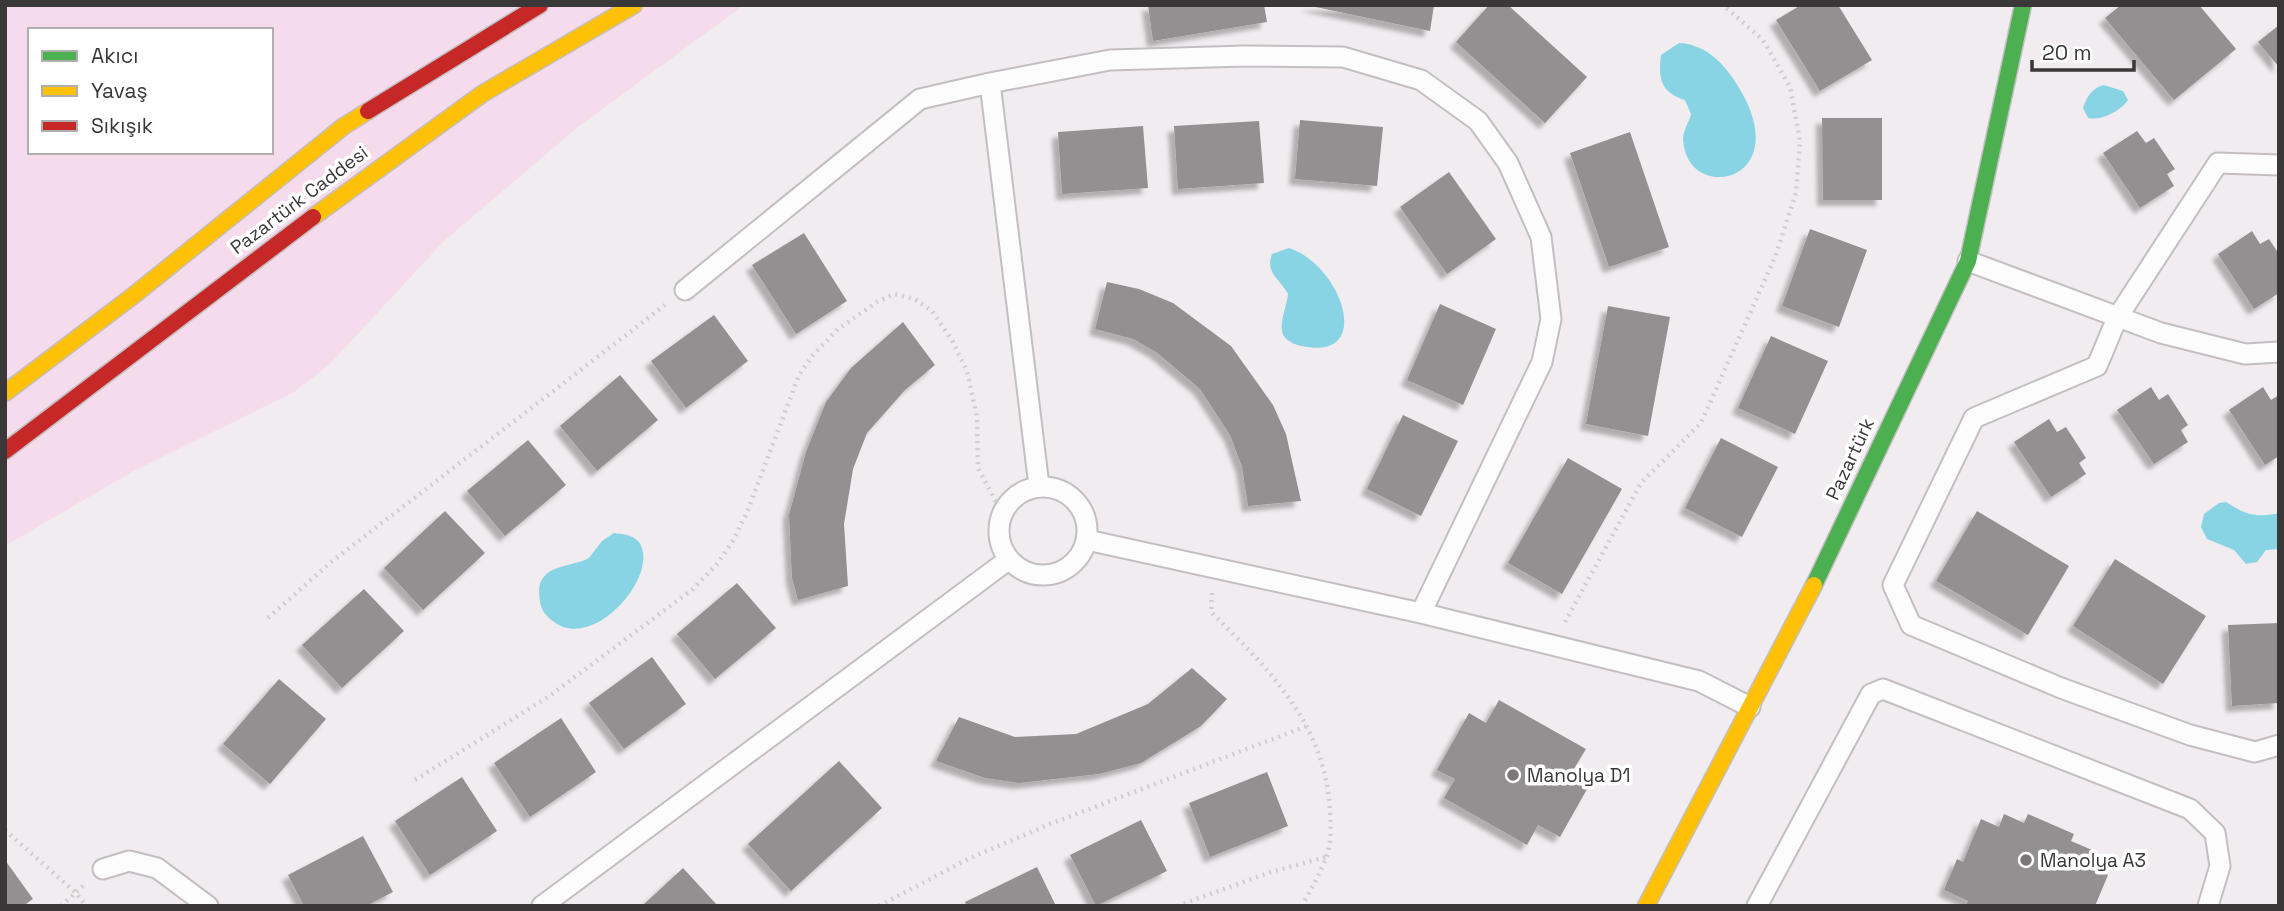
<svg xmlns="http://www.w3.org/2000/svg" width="2284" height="911" font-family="'Space Grotesk',sans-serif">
	<defs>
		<filter id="shadow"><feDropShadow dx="-6" dy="6" stdDeviation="2" flood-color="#0004"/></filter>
	</defs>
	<rect width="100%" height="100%" fill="#f1ecef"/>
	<path fill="#f6dbec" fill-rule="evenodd" d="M5,5H744L578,127L444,241L329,365L294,392L130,473L5,546ZM30,30H271V152H30Z"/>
	<path fill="#88d4e5" d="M1679,43C1703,44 1721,60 1734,80C1803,182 1686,207 1683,139C1683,131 1689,122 1691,114L1685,100C1661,92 1658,79 1661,55Z
		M2104,85L2123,91L2128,100C2121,111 2101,121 2088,118L2083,108C2087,96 2092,88 2104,85Z
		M1289,248C1342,265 1375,362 1302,346C1295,345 1283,340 1282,331C1280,321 1287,305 1288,294C1280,278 1265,274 1272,254Z
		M2226,502C2246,515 2256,518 2279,513V549L2266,550L2257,562L2246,564L2234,550L2207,539L2201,527L2204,514L2219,503Z
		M614,533C623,534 633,535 639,542C661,574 595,652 554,622C547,617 541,611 540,601C533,563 568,569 589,558L602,541Z"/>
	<path fill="#939092" filter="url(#shadow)" d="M1148,5H1264L1267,22L1153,41Z
		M1306,5H1434L1430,31Z
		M1489,5H1508L1587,77L1545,123L1456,42Z
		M1801,5H1838L1872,60L1820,91L1776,20Z
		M2121,5H2199L2236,49L2174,100L2105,18Z
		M2279,25V67L2258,42Z
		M1822,118H1882V200H1823Z
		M1300,120L1383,127L1377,186L1295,179Z
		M1259,121L1264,183L1178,189L1174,126Z
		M1143,126L1148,188L1062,194L1058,132Z
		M2137,131L2146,143L2154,138L2175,169L2167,174L2174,186L2140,208L2103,153Z
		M1630,132L1669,247L1609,267L1570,153Z
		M1449,172L1496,239L1447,274L1400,207Z
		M1810,229L1867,250L1839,327L1782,306Z
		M2252,231L2260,244L2269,239L2279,254V293L2254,309L2218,254Z
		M804,233L847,301L796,334L752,265Z
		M1107,282L1139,289L1173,303L1231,346L1273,405L1286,434L1301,501L1248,506L1242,467L1230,435L1200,389L1156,352L1133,339L1095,329Z
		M1440,304L1496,329L1463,405L1407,380Z
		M1608,306L1670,317L1648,436L1586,424Z
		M714,315L748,361L686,408L651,361Z
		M903,322L935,365L905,390L867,433L853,469L844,524L848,586L798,600L792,578L789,515L806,452L826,402L851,368Z
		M1771,336L1828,361L1795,434L1738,408Z
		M620,375L658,420L597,471L560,426Z
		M2151,387L2159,400L2168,394L2188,425L2181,430L2188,442L2154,464L2117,410Z
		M2263,387L2271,400L2279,395V456L2265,465L2229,410Z
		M1403,415L1458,441L1421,516L1367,489Z
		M2049,419L2057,432L2066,427L2086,458L2079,463L2086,474L2051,497L2014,442Z
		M1721,438L1778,467L1742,537L1685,508Z
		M528,440L566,485L505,536L467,491Z
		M1568,458L1622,489L1562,594L1508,563Z
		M445,511L485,553L423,610L384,568Z
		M1977,511L2069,566L2028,635L1936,581Z
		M2115,559L2206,616L2163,684L2073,626Z
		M737,583L776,628L715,679L677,634Z
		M364,589L404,631L342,688L302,645Z
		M2279,623V703L2232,706L2228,625Z
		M652,657L686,704L624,749L589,703Z
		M1192,668L1227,699L1201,726L1141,763L1099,774L1019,783L985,778L936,761L959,717L1015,737L1076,734L1148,704Z
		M279,679L326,719L270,784L223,744Z
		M1499,700L1586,749L1572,772L1591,782L1560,837L1538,825L1527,845L1444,798L1455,779L1437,770L1469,713L1486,723Z
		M561,718L596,772L530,817L494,763Z
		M839,761L882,808L791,891L748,844Z
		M1267,772L1288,826L1210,857L1189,803Z
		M462,777L497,831L430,875L395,821Z
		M2004,814L2024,823L2028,814L2074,834L2071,841L2092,850L2086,865L2108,875L2095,906H1966L1968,901L1944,890L1957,859L1963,862L1981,819L1999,827Z
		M1141,820L1167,871L1096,906L1070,855Z
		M363,836L393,892L366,906H304L288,875Z
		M5,860L33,899L23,906H5Z
		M1037,867L1056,906H967L965,902Z
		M683,868L718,906H642Z"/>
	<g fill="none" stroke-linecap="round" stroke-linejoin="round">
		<defs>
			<path id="lane" d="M2279,165L2218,163L2117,318L2097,366L1974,418L1893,585L1911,625L2061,688L2190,735L2255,752L2279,745
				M1968,261L2161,333L2245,354L2279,352
				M685,290L920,99L990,83
				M1039,486L990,83L1110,60L1245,56L1343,57L1421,80L1478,121L1508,163L1541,237L1551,319L1542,362L1421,613
				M999 531a44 44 0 1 1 88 0a44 44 0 1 1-88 0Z
				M1087,540L1421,613L1699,681L1750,707
				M103,869L129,861L157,868L208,906
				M542,906L1008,560
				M1757,906L1871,694L1883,689L2190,809L2215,833L2220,866L2208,906"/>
			<path id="fast" d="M1814,585L1968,261L2023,5"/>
			<path id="slow" d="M313,217L482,94L634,5
				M5,393L134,295L344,126L368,111
				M1646,906L1814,585"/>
			<path id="jam" d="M368,111L540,5
				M5,451L313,217"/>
		</defs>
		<use href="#lane" stroke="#c3bfc1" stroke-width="23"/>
		<use href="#fast" stroke="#c3bfc1" stroke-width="19"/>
		<use href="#slow" stroke="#c3bfc1" stroke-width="19"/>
		<use href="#jam" stroke="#c3bfc1" stroke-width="19"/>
		<path stroke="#cfcece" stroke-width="4.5" stroke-dasharray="2 5" stroke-linecap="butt" d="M1212,593L1211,612C1269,669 1325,724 1330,810C1331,826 1332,842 1326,858C1320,874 1310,890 1302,906
			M268,618L330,563L665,305
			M1565,622L1641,483L1701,423L1775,257L1796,193L1800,141L1790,87L1763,40L1723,5
			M415,780L548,697L693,589L718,563L734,539L748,510L799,375L813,355L838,329L877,302L894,294L915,299L932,311L952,340L967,371L977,417L978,468L1002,513
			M5,830L76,893L86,906
			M61,906L84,885
			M879,906L968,859L1050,824L1307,726
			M1177,906L1271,872L1326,857"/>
		<use href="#lane" stroke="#fdfcfd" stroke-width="19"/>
		<use href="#fast" stroke="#4caf50" stroke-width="16"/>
		<use href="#slow" stroke="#ffc107" stroke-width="16"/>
		<use href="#jam" stroke="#c62828" stroke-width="16"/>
	</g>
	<g fill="#7a7679" stroke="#fff" stroke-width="2.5">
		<circle cx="1513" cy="775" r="7"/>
		<circle cx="2026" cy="860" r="7"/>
	</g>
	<g text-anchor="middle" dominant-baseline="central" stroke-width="7" stroke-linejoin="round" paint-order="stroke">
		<g font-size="19" fill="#3a3739" stroke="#fff">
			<text transform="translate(299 200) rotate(-37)">Pazartürk Caddesi</text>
			<text transform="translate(1850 459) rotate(-65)">Pazartürk</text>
		</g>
		<g font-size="19" fill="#3a3739" stroke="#fff" text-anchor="start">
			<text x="1527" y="775">Manolya D1</text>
			<text x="2040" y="860">Manolya A3</text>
		</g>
	</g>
	<rect width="2284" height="911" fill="none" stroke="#3a3739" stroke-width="14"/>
	<rect x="28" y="28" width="245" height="126" fill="#ffffff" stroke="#b0afb0" stroke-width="2"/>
	<rect x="42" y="51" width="35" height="10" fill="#4caf50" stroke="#b0afb0" stroke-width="2"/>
	<text x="91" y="63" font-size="21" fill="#3a3739">Akıcı</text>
	<rect x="42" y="86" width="35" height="10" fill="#ffc107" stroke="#b0afb0" stroke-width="2"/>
	<text x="91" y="98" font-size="21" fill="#3a3739">Yavaş</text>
	<rect x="42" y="121" width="35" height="10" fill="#c62828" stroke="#b0afb0" stroke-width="2"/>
	<text x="91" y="133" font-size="21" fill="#3a3739">Sıkışık</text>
	<path d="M2032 60v10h102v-10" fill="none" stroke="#3a3739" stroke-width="3.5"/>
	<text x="2042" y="60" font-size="21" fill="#3a3739" stroke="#ffffff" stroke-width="5" paint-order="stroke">20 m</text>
</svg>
